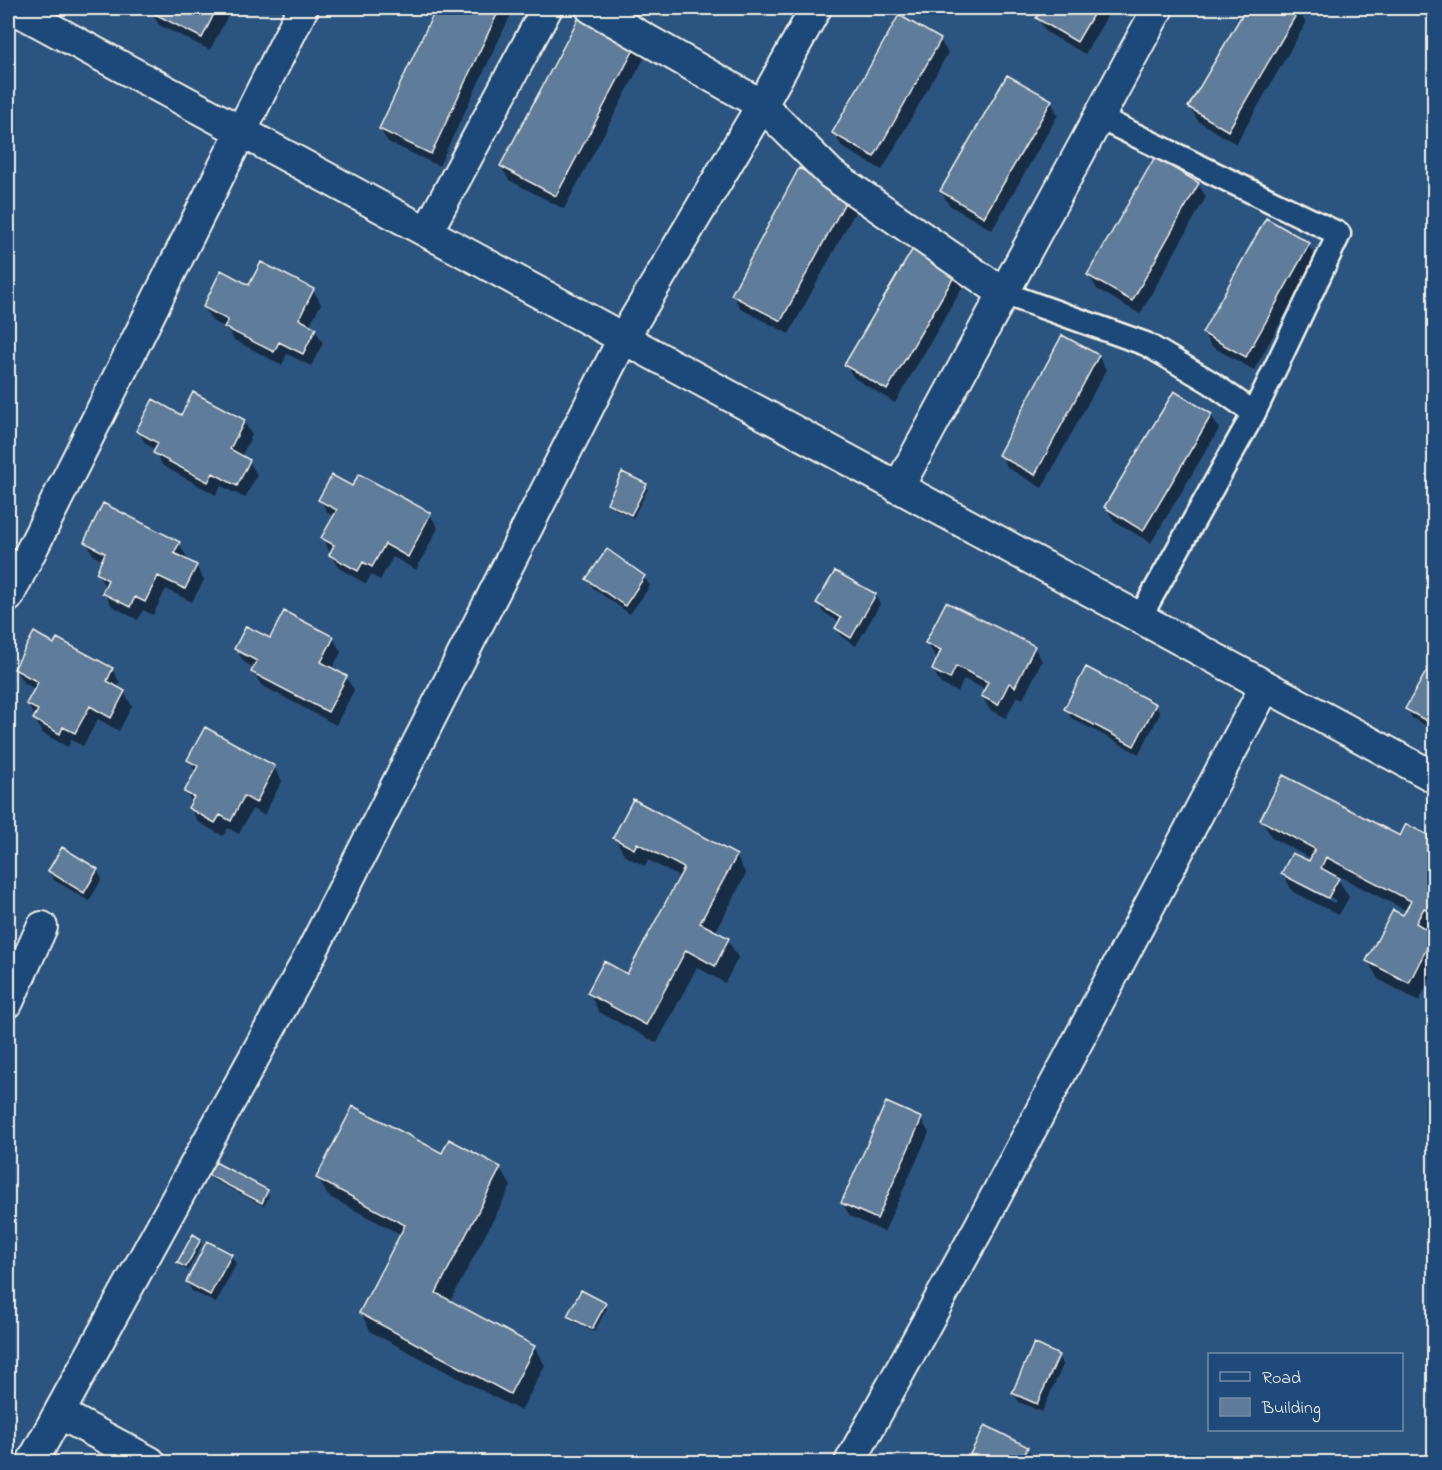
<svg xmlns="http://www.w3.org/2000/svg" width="1442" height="1470" font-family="'Indie Flower',sans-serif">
	<rect width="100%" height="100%" fill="#2c5481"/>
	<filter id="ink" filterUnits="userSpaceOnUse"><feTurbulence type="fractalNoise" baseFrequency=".0167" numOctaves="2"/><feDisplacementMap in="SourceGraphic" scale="12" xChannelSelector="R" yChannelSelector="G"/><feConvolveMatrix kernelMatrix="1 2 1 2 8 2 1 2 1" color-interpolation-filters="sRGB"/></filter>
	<g filter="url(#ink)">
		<path fill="#0007" fill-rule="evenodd" d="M153,8H232L210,50L159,25L151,11Z
			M437,8H514L439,166L388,142L380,129Z
			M655,8H677L672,17Z
			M1044,8H1112L1085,54L1046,32L1038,18Z
			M1248,8H1296L1306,23L1236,144L1198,121L1190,107Z
			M584,10L647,53L564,209L509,180L501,166Z
			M940,40L948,53L882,170L842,147L834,133Z
			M1051,101L1058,115L992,230L949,205L941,191Z
			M1198,184L1206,197L1140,314L1097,289L1089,275Z
			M848,196L856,210L789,334L741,309L733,295Z
			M1308,244L1316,258L1254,370L1211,346L1203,333Z
			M956,272L964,285L895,403L854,378L846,365Z
			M250,287L313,290L321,304L309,326L315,329L323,343L311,366L287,354L282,365L234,340L227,328L212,321L204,307Z
			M1063,337L1098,356L1106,370L1042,488L1008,468L1000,455Z
			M1174,393L1211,415L1219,429L1151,543L1114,521L1106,507Z
			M244,422L252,435L241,457L249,461L257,475L245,498L221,486L216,495L163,466L155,453L156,450L146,444L138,431Z
			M646,485L648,489L633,518L611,507L608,503Z
			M320,500L430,514L438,528L416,570L393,557L380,580L371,575L366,584L339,568L331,555L323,538L334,517L328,513Z
			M86,542L179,544L187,557L185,561L196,566L204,580L192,602L166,589L153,615L143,610L138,620L112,606L104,592L106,588L97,573L103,561L94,556Z
			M607,551L644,577L650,586L630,614L593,588L588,579Z
			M875,595L880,604L856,646L842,637L837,628L840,622L823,612L818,603Z
			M333,638L341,652L332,669L346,677L354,690L336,725L261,685L253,672L254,668L244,662L236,649Z
			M927,643L1034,647L1042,661L1023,699L1017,696L1006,718L990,710L982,696L986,690L964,679L958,692L941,684L933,670L939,658L935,656Z
			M54,646L112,669L120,683L117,688L124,692L132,706L119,731L98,719L83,746L71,740L68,747L42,733L28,704L36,690L23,682L15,669Z
			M1427,672L1434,676V730L1412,718L1407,709Z
			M1155,705L1160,714L1139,754L1071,718L1066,709Z
			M206,729L274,767L282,781L264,815L252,809L239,834L228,828L223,836L198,822L190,808L193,804L186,792L196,772L189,760Z
			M1262,820L1401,838L1433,840L1434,925L1431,932L1434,935V971L1419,1001L1378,979L1368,961L1407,911L1337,875L1335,877L1338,879L1349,897L1339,915L1293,892L1283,874L1310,863L1312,859L1272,838ZM1296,880L1336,900L1334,903L1296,883Z
			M615,838L736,856L746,874L715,933L728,940L738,958L725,983L697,967L657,1043L599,1012L589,993L628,976L681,878L648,860L645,866L625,856Z
			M97,870L102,879L89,901L54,880L49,871Z
			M921,1119L929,1133L884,1232L850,1216L842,1203Z
			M443,1155L500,1168L511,1186L450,1302L534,1347L545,1365L521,1411L371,1332L361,1313L402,1235L328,1196L318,1178Z
			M210,1175L267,1192L269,1196L264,1206L212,1179Z
			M200,1240L202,1244L188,1270L181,1267L179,1263Z
			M231,1255L236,1264L216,1303L192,1291L187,1282Z
			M605,1304L607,1308L594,1332L571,1320L569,1316Z
			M1058,1356L1063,1365L1042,1412L1019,1402L1014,1393Z
			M986,1427L1027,1448L1035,1462H968Z"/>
		<path fill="#5e7b9a" stroke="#f4f1e8" stroke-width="1.5" d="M151,8H217L202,38L149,11Z
			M436,8H500L431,154L379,129Z
			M584,8L640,38L556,196L500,166Z
			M1043,8H1097L1077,42L1036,18Z
			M1246,8H1300L1228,131L1188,107Z
			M899,15L941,39L874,157L832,133Z
			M1007,75L1052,100L984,217L940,191Z
			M1155,157L1199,183L1132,301L1087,275Z
			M799,168L849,195L781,321L731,295Z
			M1266,218L1310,243L1246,357L1202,333Z
			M915,245L958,270L887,390L844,365Z
			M261,262L314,289L299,319L316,328L303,354L279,342L274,352L224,327L228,320L203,307L221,270L249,285Z
			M1062,335L1099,355L1035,475L998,455Z
			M1174,391L1212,414L1143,531L1104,507Z
			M193,392L245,420L230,449L250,460L237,486L213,473L208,482L153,453L158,443L136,431L153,399L181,415Z
			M622,472L647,484L631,515L607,503Z
			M359,474L431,513L408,557L385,544L372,567L363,562L358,571L329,555L334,545L321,538L337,510L318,500L332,475L352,486Z
			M103,503L180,542L174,553L197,565L185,589L158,576L145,602L135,597L130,607L102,593L108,580L96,573L105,553L84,542Z
			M607,549L645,576L625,606L586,579Z
			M835,571L876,594L851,638L835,628L841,618L816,603Z
			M946,602L1035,646L1015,687L1009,683L998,705L981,696L988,682L956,666L950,679L932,670L941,650L925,643Z
			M284,611L334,637L321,662L347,676L328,712L251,672L257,661L234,649L246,626L270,638Z
			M34,632L54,644L57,638L113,668L107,681L125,691L111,718L90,706L75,733L63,727L60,734L33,719L38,710L26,704L38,682L14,669Z
			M1086,667L1156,704L1134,746L1064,709Z
			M1427,670L1434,674V725L1405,709Z
			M205,727L275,766L256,803L244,796L231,821L220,815L215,823L188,808L194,797L184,792L198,766L187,760Z
			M1283,775L1400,836L1406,824L1434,838L1428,850L1434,854V910L1433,913L1424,908L1416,923L1434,934L1409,983L1366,961L1393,910L1403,915L1411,901L1326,857L1321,868L1339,878L1328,898L1281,874L1292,853L1309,861L1315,849L1260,820Z
			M633,799L737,855L700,923L729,938L715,966L686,950L646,1025L587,993L604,961L627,974L684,868L637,843L634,849L613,838Z
			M62,847L98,869L84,893L48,871Z
			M886,1102L922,1118L877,1219L841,1203Z
			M353,1106L442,1153L449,1139L501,1167L436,1293L535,1346L510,1394L359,1313L405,1225L316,1178Z
			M215,1162L268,1190L262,1203L208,1175Z
			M193,1234L201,1239L186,1267L177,1263Z
			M207,1241L232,1254L210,1295L186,1282Z
			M581,1290L606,1303L592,1329L567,1316Z
			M1034,1343L1059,1355L1037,1404L1012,1393Z
			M985,1425L1028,1447L1021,1462H966Z"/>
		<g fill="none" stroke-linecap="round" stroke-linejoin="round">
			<defs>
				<path id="pedestrian" d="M1098,117L1339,234L1254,413L1139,619
					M1003,293L1146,344L1210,382L1254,413"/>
				<path id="minor" d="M13,8L1434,777
					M591,8L762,105L831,174L1003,293
					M427,232L547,8
					M898,488L1158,8
					M8,597L303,8
					M8,1002L42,927
					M32,1462L59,1413
					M150,1462L59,1413L307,961L623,339L762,105L816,8
					M850,1462L980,1226L1265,687"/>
			</defs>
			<use href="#pedestrian" stroke="#f4f1e8" stroke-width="27"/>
			<use href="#minor" stroke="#f4f1e8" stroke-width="34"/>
			<use href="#pedestrian" stroke="#1f4a7a" stroke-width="22"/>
			<use href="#minor" stroke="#1f4a7a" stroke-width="30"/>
		</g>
	</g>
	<rect width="1442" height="1470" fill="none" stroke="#1f4a7a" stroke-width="30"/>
	<rect x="15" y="15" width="1412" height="1440" fill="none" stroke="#f4f1e8" stroke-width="2" filter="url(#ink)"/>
	<rect x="1208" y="1353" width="195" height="78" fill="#1f4a7a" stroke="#748da6" stroke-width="1.5"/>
	<rect x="1220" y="1372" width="30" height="9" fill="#1f4a7a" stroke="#748da6" stroke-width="1.5"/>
	<text x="1262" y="1383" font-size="18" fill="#f4f1e8">Road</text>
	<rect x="1220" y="1398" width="30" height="18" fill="#5e7b9a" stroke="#748da6" stroke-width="1.5"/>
	<text x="1262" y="1413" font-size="18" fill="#f4f1e8">Building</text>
</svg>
